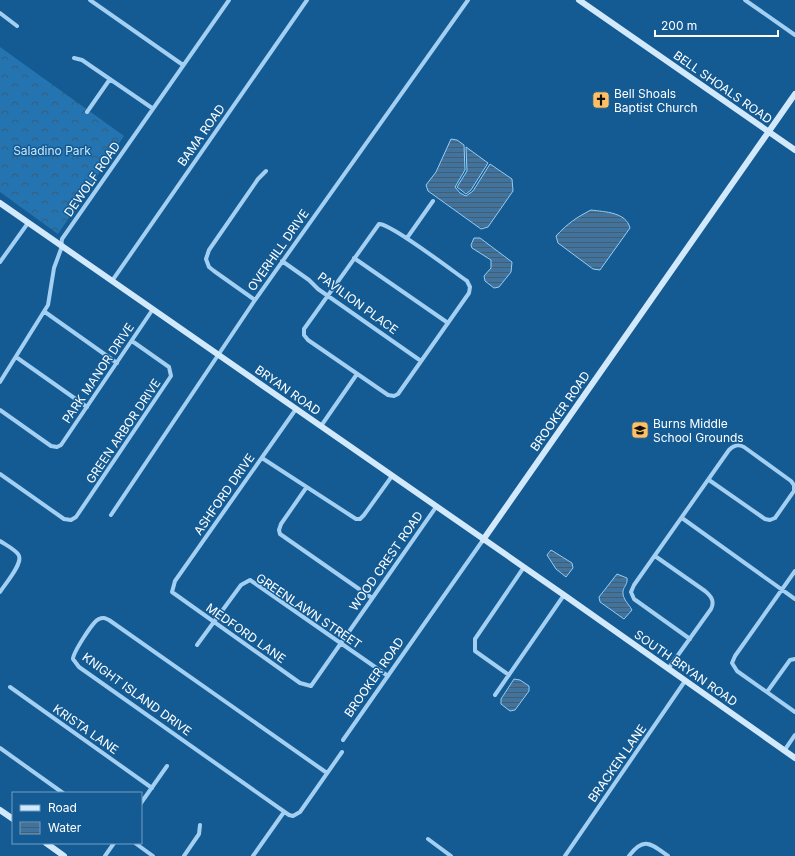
<svg xmlns="http://www.w3.org/2000/svg" width="795" height="856" font-family="Inter,sans-serif">
	<defs>
		<pattern id="forest-crowns" width="20" height="18" patternUnits="userSpaceOnUse"><rect width="20" height="18" fill="#2374b1"/><path d="M2 6a3 3 0 1 1 6 0M12 15a3 3 0 1 1 6 0" fill="none" stroke="#3a5e79"/></pattern>
		<pattern id="water-rules" width="6" height="5" patternUnits="userSpaceOnUse"><rect width="6" height="5" fill="#40739d"/><path d="M0 2.5h6" fill="none" stroke="#475c6c"/></pattern>
	</defs>
	<rect width="100%" height="100%" fill="#145b94"/>
	<path fill="url(#forest-crowns)" d="M0,47L124,136L58,234L0,192Z"/>
	<path fill="url(#water-rules)" stroke="#95cdf5" d="M451,139L457,140L464,145L465,170L455,187L460,193L466,196L473,191L490,164L512,179L513,191L488,227L481,229L428,191L426,185L436,172Z
		M466,147L488,163L471,190L466,194L457,187L467,171Z
		M591,210C605,212 626,212 630,228L600,270L593,269L558,243L556,236C567,224 577,217 591,210Z
		M474,238H480L512,262L511,272L499,287L494,288L485,281L484,276L491,268V260L472,248L471,245Z
		M551,550L572,563L573,568L566,577L556,569L547,555Z
		M617,574L627,578C628,584 624,586 623,591C622,599 629,604 632,610L624,619L600,602L599,597Z
		M514,679L520,680L529,686V691L515,710L510,711L501,704V699Z"/>
	<g fill="none" stroke-linecap="round" stroke-linejoin="round">
		<path stroke="#a3d0f2" stroke-width="4" d="M90,0L183,65
			M745,0L795,35
			M0,13L17,26
			M74,58L82,60L152,108
			M87,112L110,79
			M379,224C390,223 454,272 467,281L470,287L469,293L398,394L394,396L388,395L308,340L304,335V329Z
			M407,238L433,201
			M354,258L448,323
			M282,261L309,280L318,289L421,361
			M0,262L28,223
			M112,281L307,0
			M255,300L214,271L209,267L206,259L209,250L258,179L266,171
			M45,312L117,363
			M16,357L87,407
			M0,382L48,305L54,268L61,249L62,239L229,0
			M296,409L175,581L172,592L300,683L311,686L436,507
			M0,410L51,446L57,447L61,445L153,309
			M321,426L357,374
			M262,458L356,519H360L364,515L392,476
			M0,474L64,519L71,520L76,517L171,376L169,367L132,341
			M306,488L281,524L279,530L280,534L372,598
			M111,515L255,300L468,0
			M682,518L795,599
			M0,541C6,545 14,549 18,554C25,562 5,584 0,592
			M655,556L705,591C711,596 715,601 711,609L668,669
			M795,571L735,656L732,663L737,671L795,712
			M690,639L634,599L631,592L634,585L729,450C734,445 738,444 744,447L791,481L794,485V491L775,518L770,520L765,519L709,480
			M197,645L241,585L250,580L388,676
			M509,675L475,651V639L524,567
			M10,687L152,788
			M767,692L790,660L795,659
			M495,695L564,595
			M343,740L483,540
			M0,748L63,793
			M784,751L795,735
			M327,773L109,620C105,618 103,617 99,619C93,621 73,653 73,659L79,667L289,815L293,816L300,812L342,752
			M141,803L167,766
			M428,839L451,856
			M135,843L153,856
			M105,856L114,843
			M184,856L199,834L200,825
			M253,856L284,812
			M565,856L685,681
			M629,856C644,836 651,844 668,856"/>
		<path stroke="#d2e9fc" stroke-width="6" d="M579,0L795,150
			M0,203L564,595L795,758
			M483,540L795,94
			M0,810L13,819
			M46,843L64,856"/>
	</g>
	<defs>
		<symbol id="church-square" viewBox="-11 -11 22 22"><rect x="-9" y="-9" width="18" height="18" rx="4" fill="#ffc064" stroke="#145b94"/><path d="M-1.2-6h2.4v3.5h3.3v2.4h-3.3V6h-2.4V-.1h-3.3v-2.4h3.3Z" fill="#111"/></symbol>
		<symbol id="school-square" viewBox="-11 -11 22 22"><rect x="-9" y="-9" width="18" height="18" rx="4" fill="#ffc064" stroke="#145b94"/><path d="M0-5L7-2L0 1L-7-2ZM-4 1L0 2.5L4 1V4Q0 6-4 4Z" fill="#111"/></symbol>
	</defs>
	<g fill-rule="evenodd">
		<use href="#church-square" x="591" y="90" width="20" height="20"/>
		<use href="#school-square" x="630" y="420" width="20" height="20"/>
	</g>
	<g text-anchor="middle" dominant-baseline="central" stroke-width="3" stroke-linejoin="round" paint-order="stroke">
		<g font-size="12" fill="#fff" stroke="#145b94">
			<text transform="translate(723 87) rotate(35)">BELL SHOALS ROAD</text>
			<text transform="translate(201 135) rotate(-55)">BAMA ROAD</text>
			<text transform="translate(92 179) rotate(-55)">DEWOLF ROAD</text>
			<text transform="translate(278 250) rotate(-55)">OVERHILL DRIVE</text>
			<text transform="translate(358 303) rotate(36)">PAVILION PLACE</text>
			<text transform="translate(98 373) rotate(-56)">PARK MANOR DRIVE</text>
			<text transform="translate(288 390) rotate(35)">BRYAN ROAD</text>
			<text transform="translate(560 411) rotate(-55)">BROOKER ROAD</text>
			<text transform="translate(123 431) rotate(-56)">GREEN ARBOR DRIVE</text>
			<text transform="translate(224 494) rotate(-55)">ASHFORD DRIVE</text>
			<text transform="translate(386 561) rotate(-55)">WOOD CREST ROAD</text>
			<text transform="translate(309 611) rotate(34)">GREENLAWN STREET</text>
			<text transform="translate(246 633) rotate(35)">MEDFORD LANE</text>
			<text transform="translate(686 668) rotate(35)">SOUTH BRYAN ROAD</text>
			<text transform="translate(374 677) rotate(-55)">BROOKER ROAD</text>
			<text transform="translate(137 694) rotate(36)">KNIGHT ISLAND DRIVE</text>
			<text transform="translate(86 729) rotate(35)">KRISTA LANE</text>
			<text transform="translate(617 763) rotate(-55)">BRACKEN LANE</text>
		</g>
		<g font-size="12" fill="#fff" stroke="#145b94" text-anchor="start">
			<text x="614" y="93">Bell Shoals<tspan x="614" dy="14">Baptist Church</tspan></text>
			<text x="653" y="423">Burns Middle<tspan x="653" dy="14">School Grounds</tspan></text>
		</g>
		<g font-size="12" fill="#cae7fc" stroke="#145b94">
			<text x="52" y="150">Saladino Park</text>
		</g>
	</g>
	<rect x="12" y="792" width="130" height="52" fill="#145b94" stroke="#729dbf"/>
	<rect x="20" y="805" width="20" height="6" fill="#d2e9fc" stroke="#729dbf"/>
	<text x="48" y="812" font-size="12" fill="#ffffff">Road</text>
	<rect x="20" y="822" width="20" height="12" fill="url(#water-rules)" stroke="#729dbf"/>
	<text x="48" y="832" font-size="12" fill="#ffffff">Water</text>
	<path d="M655 30v6h123v-6" fill="none" stroke="#ffffff" stroke-width="2"/>
	<text x="661" y="30" font-size="12" fill="#ffffff" stroke="#145b94" stroke-width="3" paint-order="stroke">200 m</text>
</svg>
